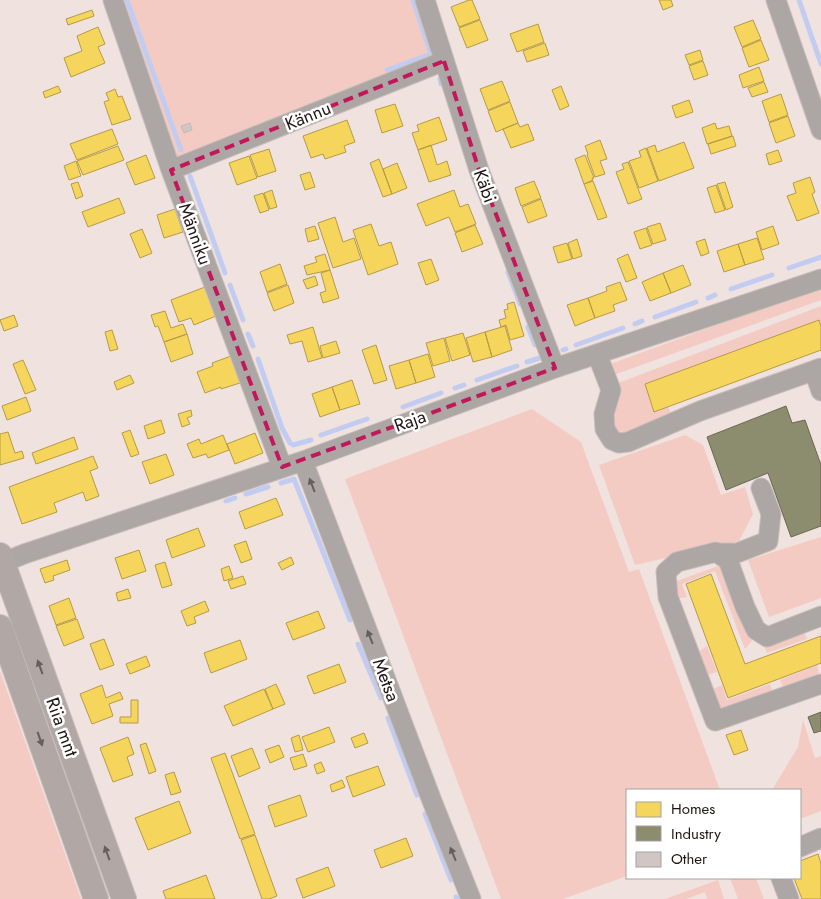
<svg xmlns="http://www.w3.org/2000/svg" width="821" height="899" font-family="Jost,sans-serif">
	<rect width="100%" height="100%" fill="#f0e2df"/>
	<path fill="#f4cbc2" d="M115,0H413L431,56L176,160Z
		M821,287V300L611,376L609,370L613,363Z
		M821,306V327L819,321L645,384L668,407L671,413L666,414L662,421C653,424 630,434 622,433C617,432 614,426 611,422L613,385Z
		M532,409L581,442L629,572L639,569L720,790H627V876L563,899H501L345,479Z
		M685,435L703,445L721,495L745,487L753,514L739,541L635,565L599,465Z
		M821,537V598L769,617L748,560Z
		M718,566L722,567L726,571L752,641L745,649L715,571L682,584L687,597L675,599L673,585L677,581Z
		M804,631L807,639L767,653L764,645Z
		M707,646L717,672L704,676L695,654Z
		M817,665L819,673L815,675L812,682L785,692L780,680Z
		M0,671L81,899H0Z
		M770,684L773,694L721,710L709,691L722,685L727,700Z
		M803,720L815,758L820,756L821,757V811L800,819V790H772L798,747Z
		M730,878H756L764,899H738Z
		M718,880L724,899H707L705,892L686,899H665Z"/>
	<path fill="#f6d55c" stroke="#b59b46" d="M469,0H472L480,19L459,27L451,7Z
		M659,0H671L673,6L663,10Z
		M92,10L94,16L68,25L66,19Z
		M480,20L488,40L467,48L459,28Z
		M753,20L761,39L742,47L734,27Z
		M538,24L544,42L517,52L510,34Z
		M98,27L105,44L98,47L105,63L71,77L64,58L82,51L77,36Z
		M761,40L769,60L749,67L742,48Z
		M545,43L549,55L527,62L523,51Z
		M700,50L703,60L689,65L685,55Z
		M703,61L708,75L694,80L689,66Z
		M759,67L764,81L743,88L739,75Z
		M502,81L510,101L488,110L480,89Z
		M764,82L768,92L752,97L748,88Z
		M58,86L61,92L45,98L43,92Z
		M561,86L569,106L560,110L552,90Z
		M115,89L118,97L122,96L131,119L112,125L104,102L109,100L106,93Z
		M781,94L788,115L769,122L762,101Z
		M689,100L693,112L676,118L672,106Z
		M510,102L518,123L496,132L488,111Z
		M395,104L403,126L382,133L375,110Z
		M788,116L795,136L776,143L769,123Z
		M439,117L447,140L418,150L412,133L419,131L417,125Z
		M347,120L355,142L344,146L346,152L325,159L323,154L311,158L303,136Z
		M518,123L520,127L528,124L534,140L511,148L503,129Z
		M715,123L717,129L729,126L732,136L707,144L702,128Z
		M112,129L118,144L77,160L70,144Z
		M733,136L736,146L711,154L708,144Z
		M600,140L607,159L600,161L605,174L595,177L587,155L588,154L585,146Z
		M684,142L694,168L659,181L647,148L655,145L657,152Z
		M431,145L437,165L447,161L451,175L429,182L418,150Z
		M118,146L124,160L83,175L77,161Z
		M646,148L658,181L639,188L629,161L641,157L639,151Z
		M269,149L276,171L258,177L250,155Z
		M778,150L782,161L769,165L766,154Z
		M146,155L155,178L135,185L126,163Z
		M585,155L594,178H592L593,180L584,184L575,159Z
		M249,156L257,178L237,185L229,163Z
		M379,159L392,194L383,197L370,163Z
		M76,161L81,176L69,180L64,166Z
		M628,162L642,199L628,204L616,172L624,169L622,164Z
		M397,163L407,188L392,194L383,169Z
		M310,172L315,187L305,190L300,175Z
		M810,177L815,192L812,194L819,213L797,221L787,196L796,193L793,183Z
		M534,181L541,198L521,206L515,188Z
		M593,181L607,217L598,220L584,184Z
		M78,182L83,196L76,199L71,184Z
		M725,182L733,207L726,210L717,184Z
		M716,185L725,210L715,213L707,188Z
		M272,190L277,207L270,209L264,193Z
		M454,190L460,207L468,204L476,224L455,232L449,217L426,226L417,204Z
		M263,193L269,210L260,213L254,196Z
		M119,198L125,213L88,227L82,212Z
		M541,199L547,216L528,223L522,207Z
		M175,209L183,232L164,238L157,215Z
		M335,217L343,242L354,238L361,259L333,268L318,223Z
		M660,223L666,240L653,244L647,227Z
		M371,224L379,246L391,242L398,264L368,275L353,230Z
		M475,225L483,244L462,252L455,233Z
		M315,226L319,239L308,242L305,229Z
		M773,226L779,244L762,250L756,232Z
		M646,228L652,245L640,249L634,232Z
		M142,229L152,253L140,258L130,234Z
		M757,238L764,259L745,265L738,244Z
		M577,239L582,256L573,259L568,243Z
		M705,239L709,253L701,256L696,242Z
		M567,243L572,259L558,263L553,247Z
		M738,244L745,265L724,272L717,251Z
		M325,254L330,270L307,275L304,266L317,262L315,257Z
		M628,254L637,278L626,282L617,259Z
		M431,259L439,280L426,285L418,263Z
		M280,264L287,284L267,292L260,272Z
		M683,265L691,285L671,293L663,273Z
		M330,270L339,298L323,303L320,293L326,291L321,273Z
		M663,273L671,293L650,301L642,282Z
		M315,276L318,285L307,289L303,280Z
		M620,282L627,300L613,305L615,311L595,318L588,298L607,291L606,287Z
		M288,285L294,303L274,311L267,293Z
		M205,287L216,316L194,325L191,318L179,322L171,300Z
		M588,298L595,318L575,326L567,305Z
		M514,302L524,336L510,340L506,325L501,327L499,320L506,318L504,310L508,309L507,304Z
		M165,311L171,328L183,324L187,334L164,342L158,326L155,327L151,315Z
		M14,315L18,326L4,331L0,320Z
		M819,320L821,327V350L654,412L645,384Z
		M505,326L512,350L492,357L485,332Z
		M313,327L322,358L308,362L302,341L290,344L287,335Z
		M112,330L118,349L110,351L105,332Z
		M485,332L492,357L473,362L466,338Z
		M463,333L470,355L452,361L445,338Z
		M187,334L193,354L171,362L164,342Z
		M444,338L450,361L433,366L426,343Z
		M336,341L340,353L323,358L320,346Z
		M376,345L387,380L374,384L362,350Z
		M428,354L435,377L416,383L409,360Z
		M231,356L240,383L221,389V387L205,393L197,372L213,366L212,363Z
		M23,360L36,390L25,394L13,364Z
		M409,360L416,383L396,389L389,366Z
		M130,375L134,383L117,390L114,382Z
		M352,380L360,404L340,410L332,387Z
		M332,387L340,410L320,417L312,394Z
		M26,397L31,411L7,420L2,406Z
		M191,410L192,416L187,418L190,424L182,427L178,414Z
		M161,420L165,433L148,439L144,426Z
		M130,430L139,454L131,457L122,433Z
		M8,432L15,453L22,451L24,458L0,465V434Z
		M255,433L263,453L235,464L227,444Z
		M223,435L229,450L208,458L206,454L193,458L187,444L199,439L201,444Z
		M74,437L78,449L36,464L32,453Z
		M166,454L174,475L150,484L142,462Z
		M93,456L98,468L90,471L99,496L86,501L83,492L54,503L57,512L22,524L9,487Z
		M276,498L283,515L245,529L239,512Z
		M198,528L205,546L172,558L166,540Z
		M246,541L252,559L241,563L234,545Z
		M139,550L146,571L122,579L115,558Z
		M291,557L294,564L282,570L278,563Z
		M67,560L70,570L53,576L54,580L45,583L40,569Z
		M165,562L172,585L162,588L155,565Z
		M229,566L233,578L224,581L221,569Z
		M711,574L745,664L821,636V663L728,698L686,584Z
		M243,576L246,584L231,589L228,581Z
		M128,589L131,598L118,601L116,593Z
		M69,598L76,618L56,625L49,606Z
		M205,601L209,611L194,617L196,623L187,626L181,611Z
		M318,611L325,628L293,640L286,623Z
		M77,619L84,638L64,646L56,626Z
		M104,639L114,665L100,670L90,644Z
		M240,640L247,659L211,673L204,653Z
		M146,656L150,666L130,674L126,664Z
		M339,664L346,682L314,694L307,676Z
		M276,684L285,704L273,709L265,689Z
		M102,685L106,698L120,692L123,699L109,704L113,716L92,724L80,694Z
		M264,689L273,709L233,726L224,706Z
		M131,700H138V723H120V717H131Z
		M329,727L335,742L308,752L302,737Z
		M741,730L748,750L734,755L726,735Z
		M364,733L368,743L355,748L351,738Z
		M299,735L303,750L295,752L291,738Z
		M128,737L134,754L127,757L133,775L113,782L100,748Z
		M146,743L156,771L149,774L140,745Z
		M279,745L284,757L270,763L265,750Z
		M252,748L260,768L239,777L231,756Z
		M225,753L255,834L240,839L211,758Z
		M303,754L307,766L294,770L290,758Z
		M321,762L325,771L317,774L314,765Z
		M378,766L385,785L353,797L346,777Z
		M174,772L181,792L171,795L165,775Z
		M342,780L345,787L332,792L330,785Z
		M300,795L307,816L275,827L268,806Z
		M179,801L191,833L148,850L135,818Z
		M255,835L277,896L269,899H262L241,840Z
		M406,838L413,856L381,868L374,850Z
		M818,854L821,864V899H802L794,878H800V861Z
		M328,867L335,886L303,898L296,879Z
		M206,875L215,899H166L163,891Z"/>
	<path fill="#8c8c6e" stroke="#6b6853" d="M786,406L792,423L805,420L821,465V526L791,537L768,473L726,490L707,437Z
		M821,712V731L814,733L808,717Z"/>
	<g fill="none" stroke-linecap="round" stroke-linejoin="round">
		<path stroke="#c2ccf1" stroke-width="5" d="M127,0L181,150
			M799,0L821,64
			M387,70L431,54L413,0
			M440,79L441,84
			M190,176L225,273
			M789,268L821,257
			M508,272L520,304
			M230,285L243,320
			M731,289L772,275
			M708,298L715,295
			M655,317L696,302
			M635,324L642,321
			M528,327L535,345
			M248,334L253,346
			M576,345L623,328
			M563,350L566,349
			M258,359L282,428L290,443L293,445L311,440
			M527,362L543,357
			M477,380L517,366
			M455,388L464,385
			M403,407L441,393
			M321,435L367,419
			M281,483L294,479L350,620
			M246,494L268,487
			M226,501L235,498
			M358,644L381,698
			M388,718L417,795
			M425,814L451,880
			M456,897L457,899"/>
	</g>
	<path fill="#d2c6c4" stroke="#c3b8b5" d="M190,123L192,130L184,133L181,126Z"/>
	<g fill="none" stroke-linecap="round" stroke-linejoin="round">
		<defs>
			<path id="minor" d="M113,0L171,170L282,467
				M425,0L479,170L555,368
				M776,0L821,130
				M171,170L444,61
				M597,354L611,390L604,414L605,429L612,440L619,443L628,442L700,411L821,368
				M814,371L821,391
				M303,461L432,801L471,899
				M717,553H737L768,541L771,514L761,488
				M0,564L24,554L303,461L555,368L821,279
				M821,616L767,637L756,630L745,607L728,560L716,552L677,562L666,572L668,597L715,721L821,684
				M800,847L821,838
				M781,878L789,899"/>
			<path id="major" d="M0,555L124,899
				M0,627L96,899"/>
		</defs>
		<use href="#minor" stroke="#c9bebc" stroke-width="21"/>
		<use href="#major" stroke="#c9bebc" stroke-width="26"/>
		<use href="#minor" stroke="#aca6a4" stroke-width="19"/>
		<use href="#major" stroke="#b1a8a6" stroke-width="24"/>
	</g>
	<defs><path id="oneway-solid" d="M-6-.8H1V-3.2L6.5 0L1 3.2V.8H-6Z" transform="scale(1.25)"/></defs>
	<g fill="#655e5c">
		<use href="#oneway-solid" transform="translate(312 485) rotate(-111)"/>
		<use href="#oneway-solid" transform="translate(370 637) rotate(-111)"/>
		<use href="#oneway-solid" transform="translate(453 854) rotate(-112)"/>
	</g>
	<g fill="#685e5c">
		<use href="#oneway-solid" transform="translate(40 667) rotate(-110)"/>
		<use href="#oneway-solid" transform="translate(40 739) rotate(71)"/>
		<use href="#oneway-solid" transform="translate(107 853) rotate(-110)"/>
	</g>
	<path fill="none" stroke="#c2185b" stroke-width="4" stroke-dasharray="10 6" stroke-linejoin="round" d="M444,61L479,170L555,368L282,467L171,170Z"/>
	<g text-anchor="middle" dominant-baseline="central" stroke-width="5" stroke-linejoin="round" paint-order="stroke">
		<g font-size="18" fill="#1e1513" stroke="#fff">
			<text transform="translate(308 116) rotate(-22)">Kännu</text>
			<text transform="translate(485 186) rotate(70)">Käbi</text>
			<text transform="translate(195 234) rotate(70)">Männiku</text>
			<text transform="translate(410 421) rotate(-20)">Raja</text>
			<text transform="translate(386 680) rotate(69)">Metsa</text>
			<text transform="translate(62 727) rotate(70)">Riia mnt</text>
		</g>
	</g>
	<rect x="626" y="789" width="175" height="90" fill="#ffffff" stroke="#a5a1a1"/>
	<rect x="636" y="802" width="25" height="15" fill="#f6d55c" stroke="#a5a1a1"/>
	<text x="671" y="814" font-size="15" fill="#1e1513">Homes</text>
	<rect x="636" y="826" width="25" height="15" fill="#8c8c6e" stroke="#a5a1a1"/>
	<text x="671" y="839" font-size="15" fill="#1e1513">Industry</text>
	<rect x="636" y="852" width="25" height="15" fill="#d2c6c4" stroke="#a5a1a1"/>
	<text x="671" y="864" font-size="15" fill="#1e1513">Other</text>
</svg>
